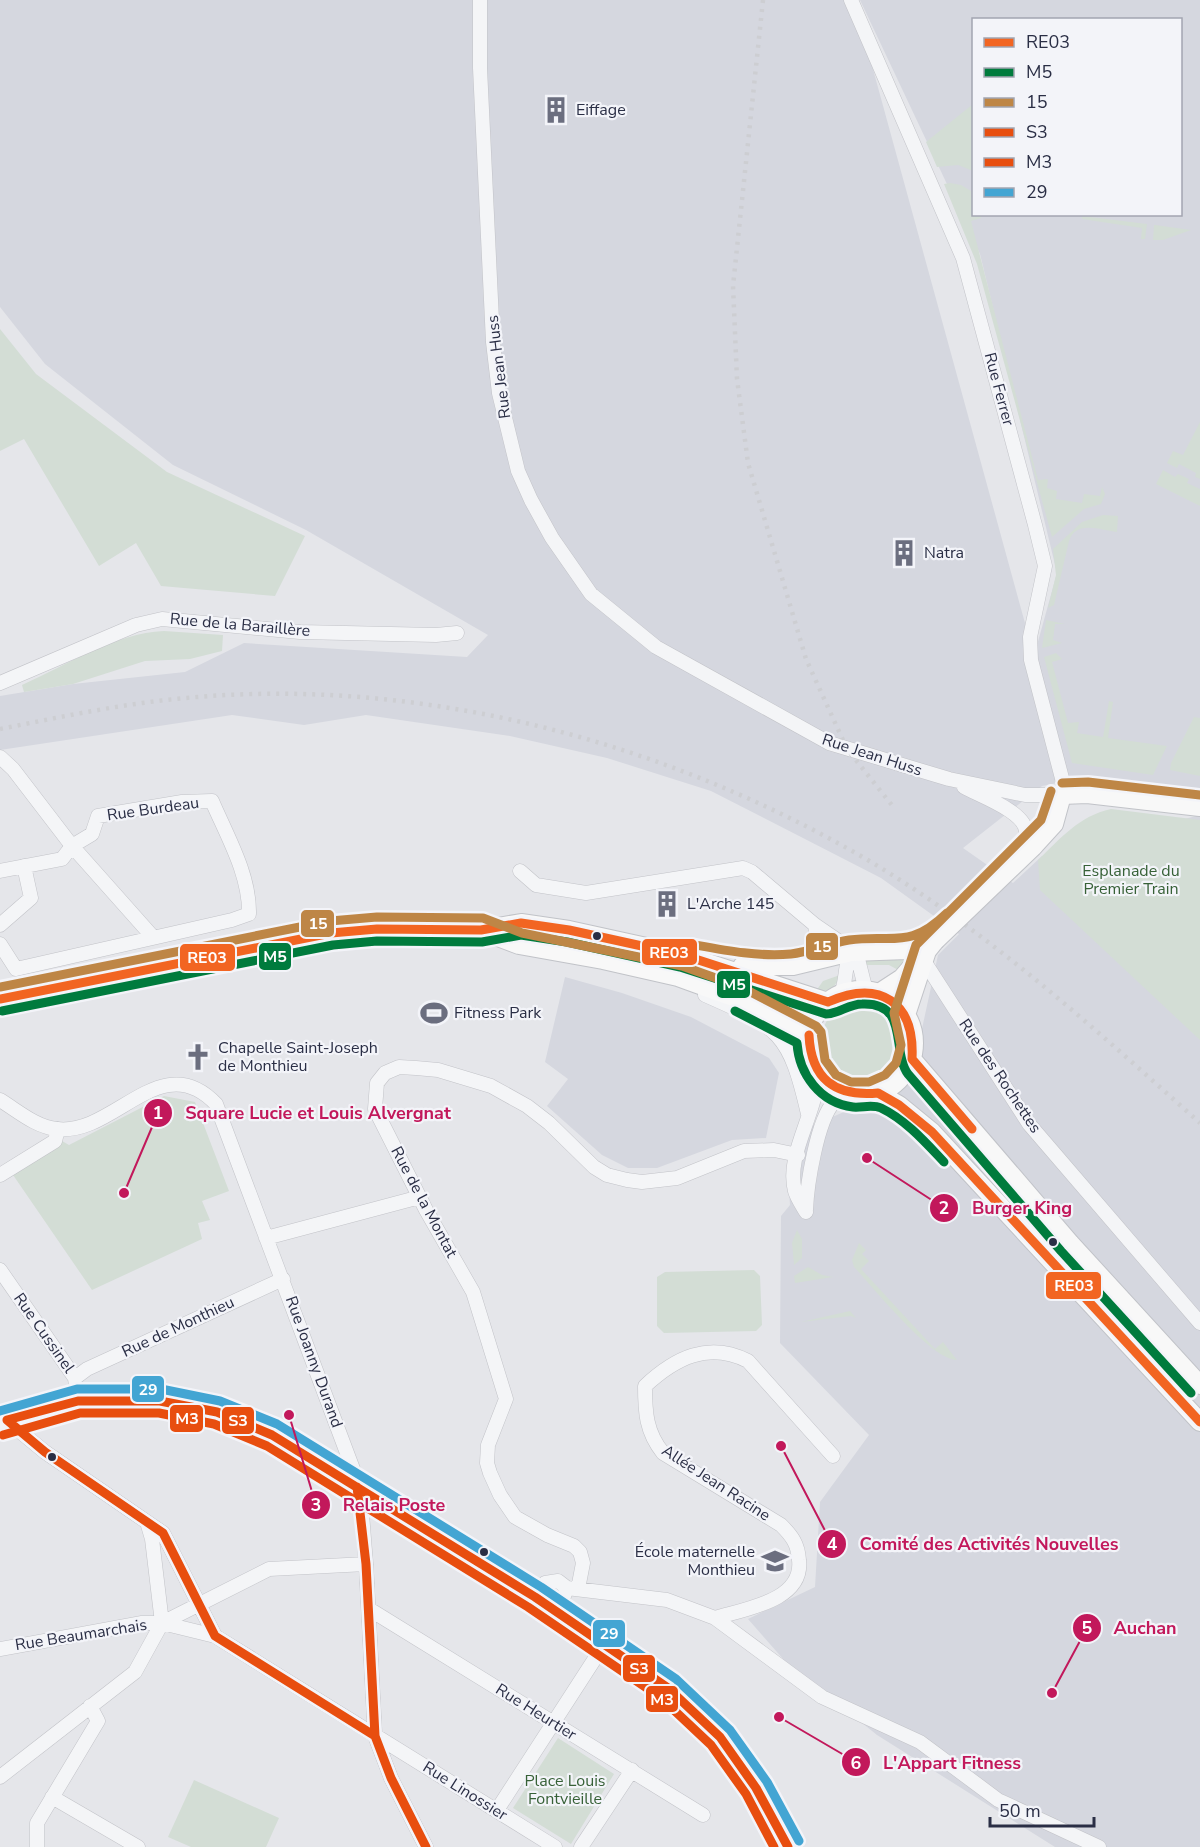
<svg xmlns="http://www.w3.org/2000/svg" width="1200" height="1847" font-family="'Nunito Sans',sans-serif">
	<rect width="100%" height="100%" fill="#e5e6ea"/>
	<path fill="#d5d7df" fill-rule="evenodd" d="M0,0H854L1034,656L1057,573L980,254L860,0H1200V798L1073,780L1042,786L963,848L1013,883L1042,856L1200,815V1847H1055L877,1735L784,1660L748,1619L815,1587L820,1502L869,1435L780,1343L781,1216L790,1205L788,1174L811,1126L910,1084L938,955L959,934L881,878L711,791L607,758L510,736L366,715L304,725L232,715L0,750V696L73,684L185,672L244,643L467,657L488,635L306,530L173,465L45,364L0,307ZM974,20H1180V214H974Z
		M565,977L622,993L691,1017L769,1058L779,1073L766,1138L732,1140L657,1168H628L602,1155L547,1106L568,1079L545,1062Z"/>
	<path fill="#d3ddd5" d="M973,104V171L958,165L937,167L926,142Z
		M950,183L961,185L971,191L974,214L981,215V218L971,221L1038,480L1048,479L1047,488L1057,491L1056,499L1082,503L1084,494L1100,496L1102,487L1105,494L1101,504L1084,509L1052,537L977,264L944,184Z
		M1082,216L1147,224L1145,239H1141L1142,228L1082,219Z
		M1154,225H1155L1191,230L1163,240H1153Z
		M0,329L36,374L167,472L305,536L275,596L161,586L136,543L99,566L24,439L0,451Z
		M1200,422V479L1195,477L1196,473L1179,464L1177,468L1167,463L1173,451L1183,455Z
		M1163,470L1175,477L1178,474L1189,479L1187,483L1200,489V506L1156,484Z
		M1103,515L1118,516L1117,532C1100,530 1076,520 1069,541L1054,605L1048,608L1056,575L1053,549L1082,522Z
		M1046,620L1065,624H1055L1053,640L1062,643L1042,648Z
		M164,631L223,635L222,651L190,659L145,661L73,684L24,692L22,685C67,665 115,633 164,631Z
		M1056,653L1062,659L1052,662L1068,723L1079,722L1077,733L1103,737L1109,701L1113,702L1108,738L1167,746L1153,775L1072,763L1044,657Z
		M1194,717L1200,718V776L1170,770L1171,763Z
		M1111,809L1200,820V1040L1040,890L1038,860C1061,838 1079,816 1111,809Z
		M521,931L664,957L799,1000L789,1015L522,938Z
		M911,953L900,971L889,965H865V957Z
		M840,975C836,988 829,992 816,991L823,981Z
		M821 1042a41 41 0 1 1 82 0a41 41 0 1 1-82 0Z
		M164,1096L195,1102L229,1191L202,1201L210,1220L198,1223L202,1239L92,1290L11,1172L62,1141L69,1145Z
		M797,1230L802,1239V1258L794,1265L792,1243Z
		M859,1243L866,1250L862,1254L869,1261L861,1269L935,1349L943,1342L957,1360C931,1360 873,1287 854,1267L852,1260Z
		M808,1267L822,1275L833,1277L795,1283L794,1276Z
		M754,1270L760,1276L762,1325L756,1331L664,1333L657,1326V1277L665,1272Z
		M850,1311L856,1318L851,1316L801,1322Z
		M558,1738L614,1774L571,1844L513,1808Z
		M194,1780L279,1818L266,1847H191L168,1837Z"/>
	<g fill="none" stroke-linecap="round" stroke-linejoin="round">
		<defs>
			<path id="minor" d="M480,0V68L493,342L499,393L518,471L531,500L552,538L591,594L656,647L829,743L949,779L1025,795H1062L1063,782L1031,660L1030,637L1045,566L1035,525L963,258L851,0
				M0,683L136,625L162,619L300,632L436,635L457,633
				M0,757L13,769L72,846L152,936
				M964,787C980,796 1027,812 1026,833C1026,841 1021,852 1018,860
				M0,871L62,859L72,846L92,834L98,816L182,802L212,801C227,836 250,875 249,914L232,920L16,969L0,944
				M520,871L536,885L586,893L743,868L752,872L815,925L847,947L858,959L866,991
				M0,925L31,898L24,866
				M924,961L1029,1124L1200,1323
				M811,962L817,937L815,925
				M841,994C847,980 844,966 851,952
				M705,995C780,1028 789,1032 808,1114
				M0,1100C18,1111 36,1127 57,1129C114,1136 161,1046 216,1104L353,1469L362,1514L366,1564L375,1736L391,1778L426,1847
				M0,1175L55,1141L58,1129
				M806,1210C807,1185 817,1120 834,1102C839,1098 846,1097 851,1095
				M806,1212C802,1205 797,1198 795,1191C785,1153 819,1111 817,1073
				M266,1238L420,1197
				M0,1270L75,1378L78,1401
				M75,1378L87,1369L283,1279
				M1,1416L45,1452L163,1533L215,1636
				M0,1423L78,1401H160L217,1412L272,1435L535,1597L668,1688L720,1737L756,1788L788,1847
				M147,1522L152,1539L162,1623
				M567,1588L667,1600L715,1618L822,1697L920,1742L998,1800L1099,1847
				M578,1589L583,1563L580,1552L574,1546L547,1535L515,1517L500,1495L490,1473L487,1463L488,1445L506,1399L473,1292L426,1210L375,1109L377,1083L385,1073L399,1067L416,1068L438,1070L491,1086L527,1106L549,1123L594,1167L607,1175L627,1180L642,1182L677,1178L744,1151L774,1150L798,1155
				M535,1597L545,1583L558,1581L567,1588L558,1612
				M369,1609L703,1815
				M715,1618C744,1609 804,1601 799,1560C798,1544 792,1536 781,1525L663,1453C646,1432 645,1412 645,1386C675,1358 708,1341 748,1361L833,1456
				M162,1623L269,1569L366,1564
				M0,1649L142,1623H162L215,1636L555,1847
				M0,1777L135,1672L162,1623
				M52,1797L138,1847
				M497,1810L605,1643
				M37,1847V1823L98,1721L90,1706
				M581,1847L632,1770"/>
			<path id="major" d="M1033,847L1054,824L1062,795L1087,794L1200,807
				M482,931L519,945L603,960L678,977L736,998L809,1035
				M742,966H793L851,952L907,950L935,941
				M808 1043a53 53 0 1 1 106 0a53 53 0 1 1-106 0Z
				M879,993L902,978L921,956
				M0,999L331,933L377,929L481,930L521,923L569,930L683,955L828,1002
				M906,1015L927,951L935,941
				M912,1059L1070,1243L1200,1385
				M878,1093L899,1105L932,1132L1200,1422"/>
		</defs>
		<use href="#minor" stroke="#c2c3c8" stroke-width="15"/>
		<use href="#major" stroke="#c1c3c8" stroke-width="20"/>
		<use href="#minor" stroke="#f4f5f7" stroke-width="14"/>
		<use href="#major" stroke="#f8f8f8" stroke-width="18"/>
		<path stroke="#cdced2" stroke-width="4.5" stroke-dasharray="3 6" stroke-linecap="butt" d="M763,0L733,286L737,379L748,463L806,659L847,749L895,809
			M0,729C65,716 131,702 197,697C428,678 667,743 866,859C988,931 1095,1029 1200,1123"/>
		<defs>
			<path id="major-bridge" d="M935,941L1033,847"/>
		</defs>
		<use href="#major-bridge" stroke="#c1c3c8" stroke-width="20" stroke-linecap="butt"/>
		<use href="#major-bridge" stroke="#f8f8f8" stroke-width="18"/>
		<defs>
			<path id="bus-1" d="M0,999L331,933L377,929L481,930L521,923L569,930L683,955L828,1002
				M828,1002C880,979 915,1002 912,1059
				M809,1035C811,1079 835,1097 878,1093
				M912,1059L972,1129
				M878,1093L899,1105L932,1132L1200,1422"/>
			<path id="bus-2" d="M2,1011L333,945L377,941L482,942L521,935L567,942L680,967L826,1014C838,1014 849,1004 862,1004C910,1002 891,1051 908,1074L1061,1251L1191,1393
				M735,1011L797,1043C799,1074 820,1103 853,1107C862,1108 872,1104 881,1108C906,1120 926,1143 944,1162"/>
			<path id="bus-3" d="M1062,783L1088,782L1200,795
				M690,944C723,950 757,957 791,954C810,952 829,943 849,940C894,934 909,950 947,913
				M0,987L330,921L377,917L483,918L522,933L682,966L741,987L816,1026L821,1032L825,1060L836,1075L851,1082H869L885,1075L896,1063L901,1045L894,1013L916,945L1041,820L1051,791"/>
			<path id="bus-4" d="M7,1420L78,1401H160L217,1412L272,1435L535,1597L668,1688L720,1737L756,1788L788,1847
				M7,1420L45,1452L163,1533L215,1636L375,1736
				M357,1487L366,1564L375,1736L391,1778L426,1847"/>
			<path id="bus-5" d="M3,1435L80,1413H159L214,1424L267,1446L528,1607L660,1697L711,1745L746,1794L774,1847"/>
			<path id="bus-6" d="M0,1411L77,1389H161L220,1401L277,1424L541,1587L676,1679L730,1730L767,1782L799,1841"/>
		</defs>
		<use href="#bus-1" stroke="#f3f4f9" stroke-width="14"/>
		<use href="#bus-2" stroke="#f3f4f9" stroke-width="14"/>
		<use href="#bus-3" stroke="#f3f4f9" stroke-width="14"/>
		<use href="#bus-4" stroke="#f3f4f9" stroke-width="14"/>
		<use href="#bus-5" stroke="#f3f4f9" stroke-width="14"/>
		<use href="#bus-6" stroke="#f3f4f9" stroke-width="14"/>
		<use href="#bus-1" stroke="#f26522" stroke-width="9"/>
		<use href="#bus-2" stroke="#007b3d" stroke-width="9"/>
		<use href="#bus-3" stroke="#be8646" stroke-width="9"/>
		<use href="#bus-4" stroke="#e84e0f" stroke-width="9"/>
		<use href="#bus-5" stroke="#e84e0f" stroke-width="9"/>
		<use href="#bus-6" stroke="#43a5d3" stroke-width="9"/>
	</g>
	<defs>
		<symbol id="building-bare" viewBox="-9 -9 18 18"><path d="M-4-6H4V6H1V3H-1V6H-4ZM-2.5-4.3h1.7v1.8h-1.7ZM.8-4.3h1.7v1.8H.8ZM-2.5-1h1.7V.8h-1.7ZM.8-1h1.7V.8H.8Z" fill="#6b6e7f" stroke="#f3f4f9" stroke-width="2.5" paint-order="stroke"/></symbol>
		<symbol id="stadium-bare" viewBox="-9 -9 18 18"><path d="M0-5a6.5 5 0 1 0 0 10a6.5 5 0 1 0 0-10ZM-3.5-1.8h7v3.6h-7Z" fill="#6b6e7f" stroke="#f3f4f9" stroke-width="2.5" paint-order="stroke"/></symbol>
		<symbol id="church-bare" viewBox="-9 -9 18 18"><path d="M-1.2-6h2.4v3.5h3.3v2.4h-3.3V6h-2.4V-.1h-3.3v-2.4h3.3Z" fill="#6b6e7f" stroke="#f3f4f9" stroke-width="2.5" paint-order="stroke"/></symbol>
		<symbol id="school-bare" viewBox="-9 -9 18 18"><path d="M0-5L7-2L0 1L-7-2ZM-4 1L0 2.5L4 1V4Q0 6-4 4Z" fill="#6b6e7f" stroke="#f3f4f9" stroke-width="2.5" paint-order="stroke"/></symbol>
	</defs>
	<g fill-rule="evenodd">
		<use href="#building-bare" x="537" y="91" width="38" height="38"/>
		<use href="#building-bare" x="885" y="534" width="38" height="38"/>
		<use href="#building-bare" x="648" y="885" width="38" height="38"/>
		<use href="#stadium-bare" x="415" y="994" width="38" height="38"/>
		<use href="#church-bare" x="179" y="1038" width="38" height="38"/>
		<use href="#school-bare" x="756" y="1542" width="38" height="38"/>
	</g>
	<g fill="#2a2e45" stroke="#f3f4f9" stroke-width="2">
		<circle cx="597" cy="936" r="5"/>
		<circle cx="1053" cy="1242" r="5"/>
		<circle cx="52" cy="1457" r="5"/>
		<circle cx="484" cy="1552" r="5"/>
	</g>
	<g text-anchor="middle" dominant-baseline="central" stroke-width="4.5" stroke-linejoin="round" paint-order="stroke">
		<g font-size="16" fill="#2a2e45" stroke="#f3f4f9" text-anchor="start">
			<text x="576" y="110">Eiffage</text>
			<text x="924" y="553">Natra</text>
			<text x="687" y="904">L'Arche 145</text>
			<text x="454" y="1013">Fitness Park</text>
			<text x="218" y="1048">Chapelle Saint-Joseph<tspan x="218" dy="18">de Monthieu</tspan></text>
			<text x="755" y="1552" text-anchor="end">École maternelle<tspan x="755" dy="18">Monthieu</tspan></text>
		</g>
		<g font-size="16" fill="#2a2e45" stroke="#f3f4f9">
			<text transform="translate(499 367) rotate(-97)">Rue Jean Huss</text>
			<text transform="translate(999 389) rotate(75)">Rue Ferrer</text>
			<text transform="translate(240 625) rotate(5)">Rue de la Baraillère</text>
			<text transform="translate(872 755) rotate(18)">Rue Jean Huss</text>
			<text transform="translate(153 809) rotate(-8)">Rue Burdeau</text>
			<text transform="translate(1000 1076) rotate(56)">Rue des Rochettes</text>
			<text transform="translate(424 1202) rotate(62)">Rue de la Montat</text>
			<text transform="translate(178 1327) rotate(-25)">Rue de Monthieu</text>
			<text transform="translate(44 1333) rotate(55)">Rue Cussinel</text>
			<text transform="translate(314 1362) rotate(70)">Rue Joanny Durand</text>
			<text transform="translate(716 1483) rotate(33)">Allée Jean Racine</text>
			<text transform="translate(81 1635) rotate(-9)">Rue Beaumarchais</text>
			<text transform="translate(536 1712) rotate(32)">Rue Heurtier</text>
			<text transform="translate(465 1791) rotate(32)">Rue Linossier</text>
		</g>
		<g font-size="16" fill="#376137" stroke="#f3f4f9">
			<text x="1131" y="871">Esplanade du<tspan x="1131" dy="18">Premier Train</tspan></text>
			<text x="565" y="1781">Place Louis<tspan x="565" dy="18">Fontvieille</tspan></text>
		</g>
	</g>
	<path fill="none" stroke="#c2185b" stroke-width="2" d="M124 1193L158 1113M867 1158L944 1208M289 1415L316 1505M781 1446L832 1544M1052 1693L1087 1628M779 1717L856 1762"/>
	<g fill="#c2185b" stroke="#f3f4f9" stroke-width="2">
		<circle cx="124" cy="1193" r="6"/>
		<circle cx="867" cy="1158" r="6"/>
		<circle cx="289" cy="1415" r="6"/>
		<circle cx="781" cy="1446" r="6"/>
		<circle cx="1052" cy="1693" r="6"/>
		<circle cx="779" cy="1717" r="6"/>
		<circle cx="158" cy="1113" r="15"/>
		<circle cx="944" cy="1208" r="15"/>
		<circle cx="316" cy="1505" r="15"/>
		<circle cx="832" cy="1544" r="15"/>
		<circle cx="1087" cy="1628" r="15"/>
		<circle cx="856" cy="1762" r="15"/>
	</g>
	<g font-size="18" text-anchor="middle" font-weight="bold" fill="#fff">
		<text x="158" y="1119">1</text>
		<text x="944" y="1214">2</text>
		<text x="316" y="1511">3</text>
		<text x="832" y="1550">4</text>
		<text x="1087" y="1634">5</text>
		<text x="856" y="1769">6</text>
	</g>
	<g font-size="18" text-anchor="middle" font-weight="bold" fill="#c2185b" stroke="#f3f4f9" stroke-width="4.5" stroke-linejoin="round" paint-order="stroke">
		<text x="318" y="1119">Square Lucie et Louis Alvergnat</text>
		<text x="1022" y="1214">Burger King</text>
		<text x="394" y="1511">Relais Poste</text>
		<text x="989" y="1550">Comité des Activités Nouvelles</text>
		<text x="1145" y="1634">Auchan</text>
		<text x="952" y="1769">L'Appart Fitness</text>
	</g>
	<g stroke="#f3f4f9" stroke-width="2">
		<rect x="300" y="909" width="35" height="29" rx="6" fill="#be8646"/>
		<rect x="805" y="932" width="34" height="29" rx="6" fill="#be8646"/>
		<rect x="641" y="938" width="57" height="28" rx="6" fill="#f26522"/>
		<rect x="258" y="942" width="34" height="29" rx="6" fill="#007b3d"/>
		<rect x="179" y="943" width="57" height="29" rx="6" fill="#f26522"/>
		<rect x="716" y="970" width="35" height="29" rx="6" fill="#007b3d"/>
		<rect x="1045" y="1271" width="57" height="29" rx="6" fill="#f26522"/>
		<rect x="131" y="1375" width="34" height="28" rx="6" fill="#43a5d3"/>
		<rect x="169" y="1404" width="35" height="29" rx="6" fill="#e84e0f"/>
		<rect x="221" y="1406" width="34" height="29" rx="6" fill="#e84e0f"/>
		<rect x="592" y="1619" width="34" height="29" rx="6" fill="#43a5d3"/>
		<rect x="622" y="1654" width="34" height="29" rx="6" fill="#e84e0f"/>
		<rect x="645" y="1685" width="34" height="28" rx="6" fill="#e84e0f"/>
	</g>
	<g font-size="16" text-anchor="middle" font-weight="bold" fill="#fff">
		<text x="318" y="929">15</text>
		<text x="822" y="952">15</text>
		<text x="669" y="958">RE03</text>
		<text x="275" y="962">M5</text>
		<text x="207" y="963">RE03</text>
		<text x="734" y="990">M5</text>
		<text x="1074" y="1291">RE03</text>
		<text x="148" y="1395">29</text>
		<text x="187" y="1424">M3</text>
		<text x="238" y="1426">S3</text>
		<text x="609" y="1639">29</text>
		<text x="639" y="1674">S3</text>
		<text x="662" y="1705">M3</text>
	</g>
	<rect x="972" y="18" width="210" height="198" fill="#f3f4f9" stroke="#a3a5b1" stroke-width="1.5"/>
	<rect x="984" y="38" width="30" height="9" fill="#f26522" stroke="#a3a5b1" stroke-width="1.5"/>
	<text x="1026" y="48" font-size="18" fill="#2a2e45">RE03</text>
	<rect x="984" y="68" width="30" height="9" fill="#007b3d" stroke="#a3a5b1" stroke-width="1.5"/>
	<text x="1026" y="78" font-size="18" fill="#2a2e45">M5</text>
	<rect x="984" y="98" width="30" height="9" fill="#be8646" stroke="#a3a5b1" stroke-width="1.5"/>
	<text x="1026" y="108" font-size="18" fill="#2a2e45">15</text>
	<rect x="984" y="128" width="30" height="9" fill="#e84e0f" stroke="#a3a5b1" stroke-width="1.5"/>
	<text x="1026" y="138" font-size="18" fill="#2a2e45">S3</text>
	<rect x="984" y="158" width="30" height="9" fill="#e84e0f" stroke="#a3a5b1" stroke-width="1.5"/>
	<text x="1026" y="168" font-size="18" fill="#2a2e45">M3</text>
	<rect x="984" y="188" width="30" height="9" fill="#43a5d3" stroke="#a3a5b1" stroke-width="1.5"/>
	<text x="1026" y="198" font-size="18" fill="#2a2e45">29</text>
	<path d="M990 1817v9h104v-9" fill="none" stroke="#2a2e45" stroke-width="3"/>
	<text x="999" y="1817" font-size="18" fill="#2a2e45" stroke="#f3f4f9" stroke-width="4.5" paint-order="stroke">50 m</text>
</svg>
